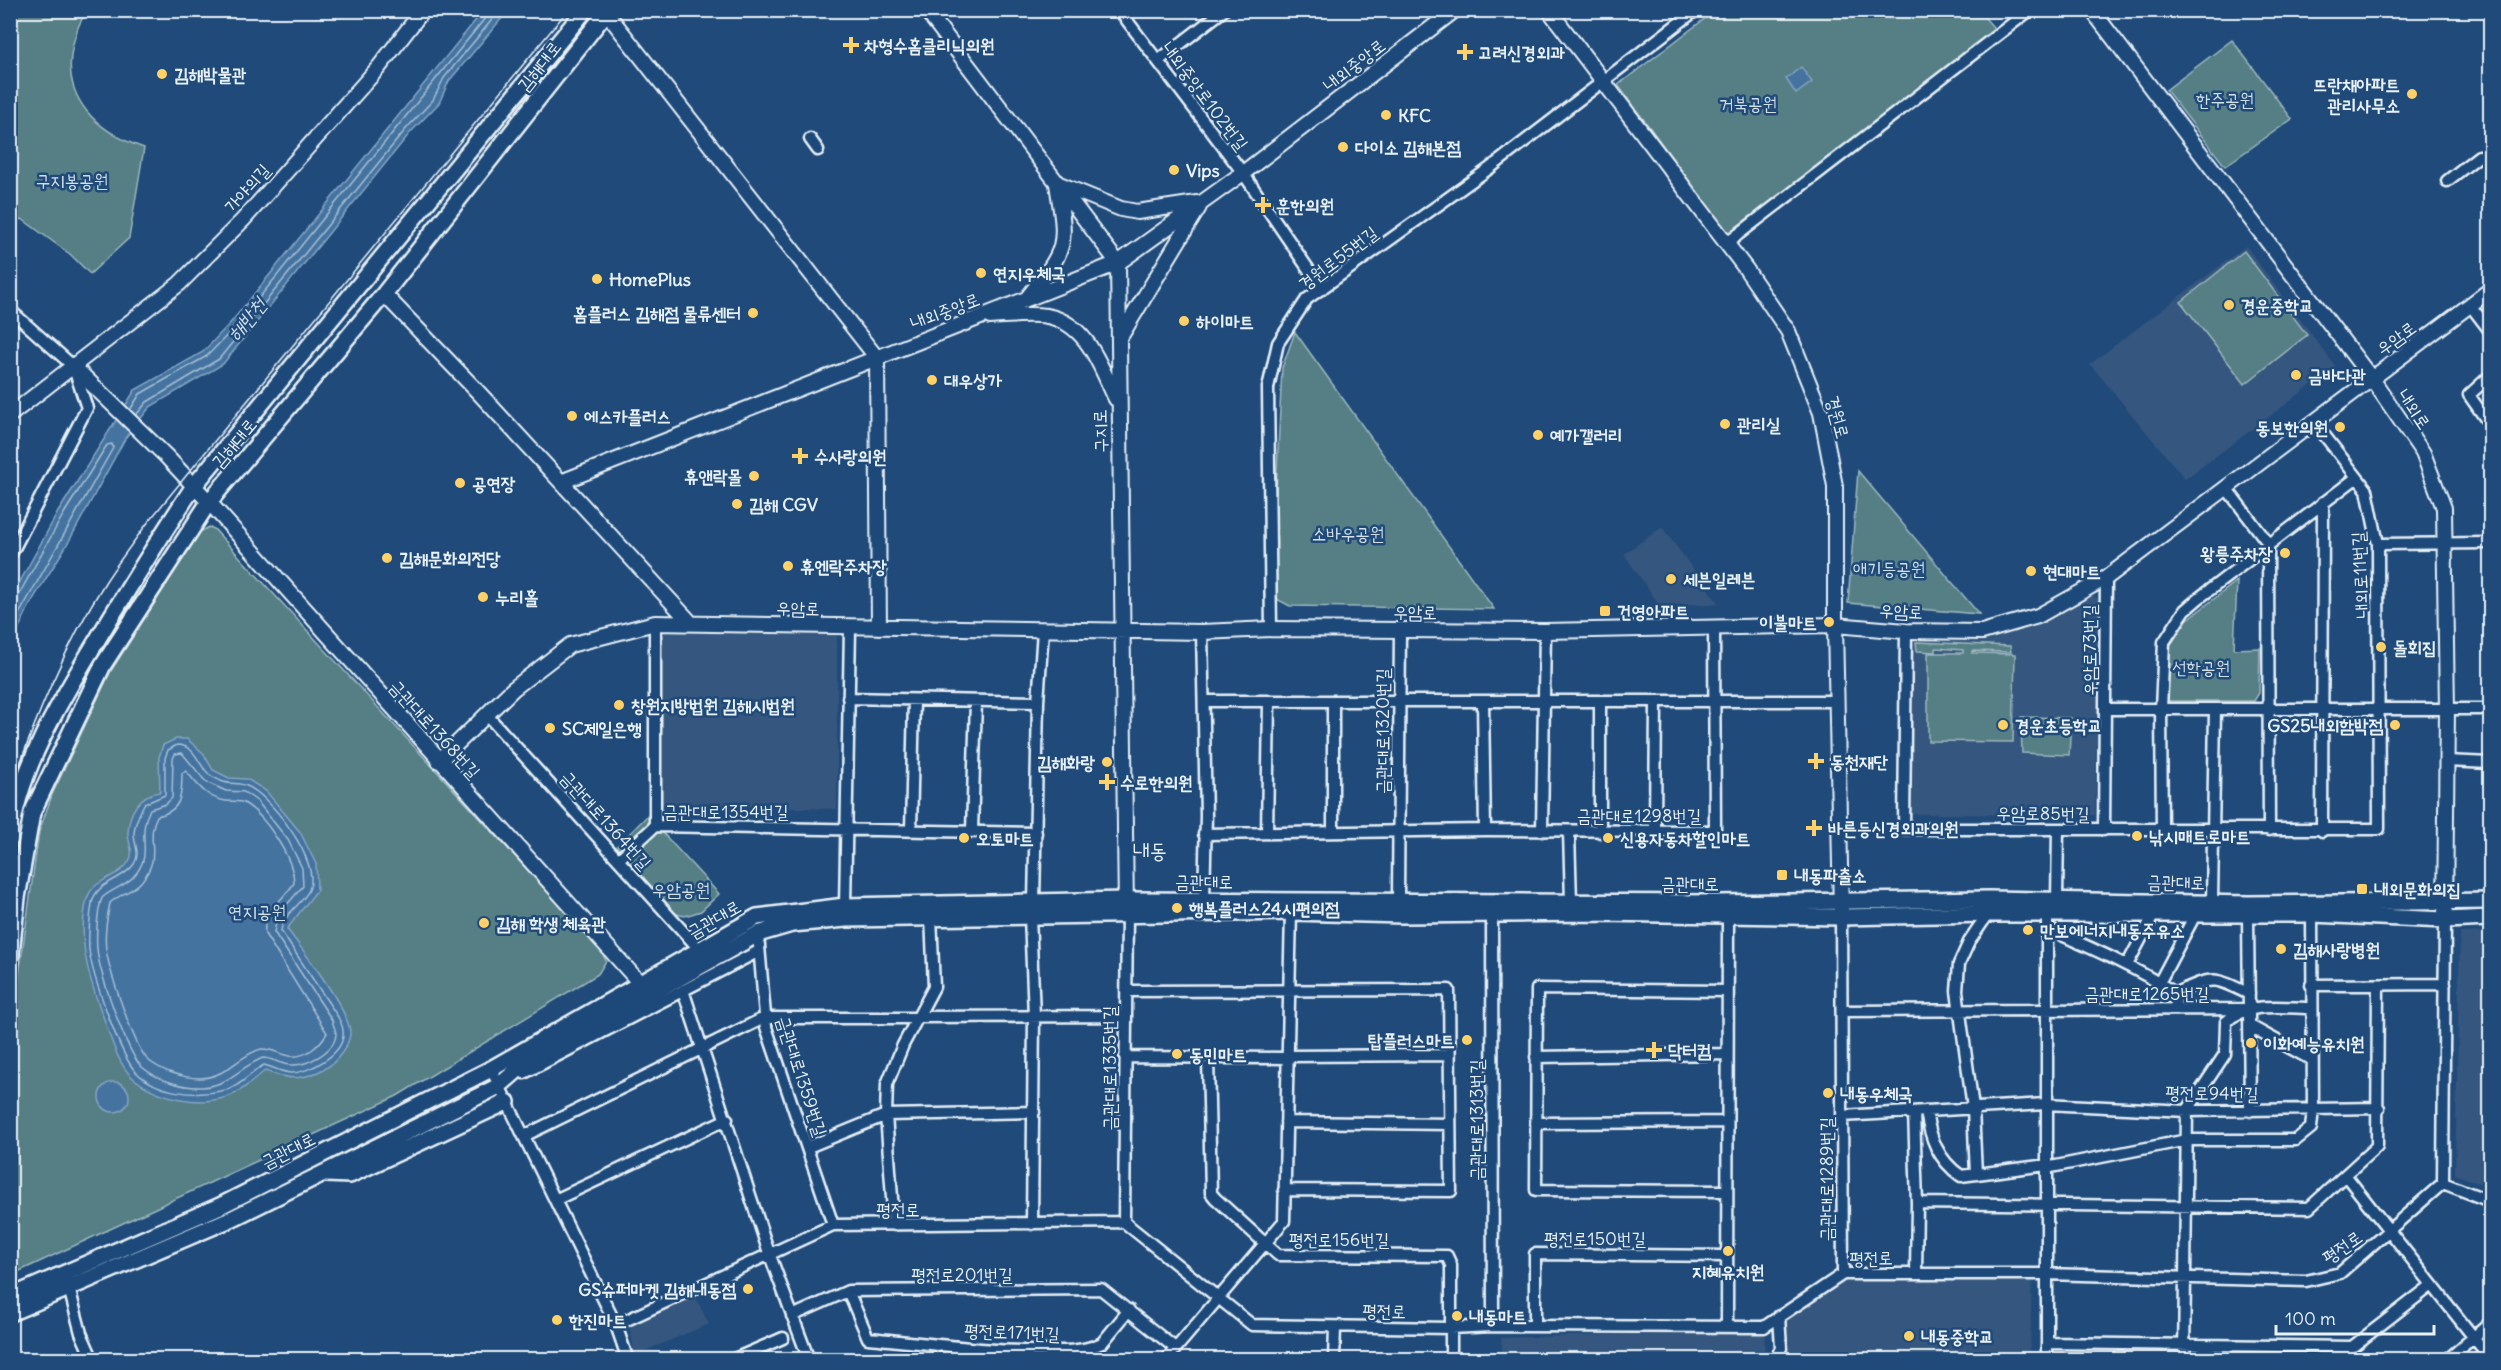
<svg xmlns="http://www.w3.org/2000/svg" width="2501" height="1370" font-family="Delius,'Poor Story',sans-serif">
	<rect width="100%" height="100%" fill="#1f4a7a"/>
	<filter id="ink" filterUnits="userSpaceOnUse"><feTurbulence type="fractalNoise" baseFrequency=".0167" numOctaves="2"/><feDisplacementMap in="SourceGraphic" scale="12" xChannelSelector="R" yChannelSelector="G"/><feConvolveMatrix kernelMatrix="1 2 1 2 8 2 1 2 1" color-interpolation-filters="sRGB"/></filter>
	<g filter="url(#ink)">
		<path fill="#35567e" d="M2246,246L2336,367L2185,479L2090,364Z
			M1662,527L1719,604L1659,605L1624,554Z
			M2089,595L2096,597L2100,601L2095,815L1908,814L1911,637L2005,634Z
			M837,629V809L652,805L663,631Z
			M2490,932V1188L2455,1174L2460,933Z
			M1847,1273L2032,1274L2030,1359L1786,1360L1787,1312Z
			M694,1294L709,1324L635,1355L629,1325Z
			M1765,1330L1764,1360L1503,1359L1501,1338Z"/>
		<path fill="#547e85" stroke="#9eb8be" stroke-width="1.5" d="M11,10L88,11C79,21 77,30 73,44C60,98 97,132 144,148L129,238L90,274L71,255L22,219L11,222Z
			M1715,11H1979L1999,34L1728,233L1618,85Z
			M2232,40L2292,119L2225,166L2166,90Z
			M2244,251L2307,335L2245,384L2181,302Z
			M1295,332L1494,609L1290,606L1271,596L1282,368Z
			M1858,471L1979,614L1848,603Z
			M209,527L214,529L601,950L606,961L598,974L397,1096L11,1275L10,1040L39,832L52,795L111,671L200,532Z
			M2237,581L2234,649L2260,648L2259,693L2254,701H2167L2168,649L2187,620Z
			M1916,642L2010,646L2011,652L1973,651L1972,653L2015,654L2013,742L1928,741V653H1963V650L1936,648V652L1917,651Z
			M2021,717L2071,718L2069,755L2022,753Z
			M647,816L719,894L701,911L685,916L668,912L617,846Z"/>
		<path fill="#4473a0" stroke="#86a5c3" stroke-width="1.5" d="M483,11H508L449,81L439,103L410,133L223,364L150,407L126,437L68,543L32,601L11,644V598L58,512L135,390L203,352L233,320Z
			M1801,67L1812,82L1796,94L1786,79Z
			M176,739H187L203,753L213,770L229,778L247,779L266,791L300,832L316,864L317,890L287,929C302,949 347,1007 350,1031C351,1043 337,1062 326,1068C302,1081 290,1080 265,1071C255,1078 244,1090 232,1095C202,1108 156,1098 132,1077C116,1062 109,1031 101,1011C88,975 77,937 87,899C93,877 120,879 129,861C135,851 128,844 128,834C128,813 139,794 160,792L159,757L163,745Z
			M99 1097a15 15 0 1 1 30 0a15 15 0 1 1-30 0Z"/>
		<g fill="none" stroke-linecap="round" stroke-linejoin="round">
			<path stroke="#a6bfd5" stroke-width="1.5" d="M130,410L140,394L207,356L238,324L486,17L488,10
				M136,415L147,402L219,359L406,129L433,100L444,78L500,10
				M10,599L18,596L63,515L107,445L112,444L113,448L10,630
				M177,745C196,745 197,764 209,774C212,777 217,779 221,781C229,785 239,782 247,786C271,796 322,863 309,890C302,905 283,913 281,931L338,1017C340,1021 343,1026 343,1031C346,1053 311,1072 292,1073C282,1073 273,1067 264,1065C251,1072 240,1087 226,1090C197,1097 158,1094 136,1072C120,1056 91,972 89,949C88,935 90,917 92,903C96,881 123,881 134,864C141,853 134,845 134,834C134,823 140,813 144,804L165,795V758L168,750Z
				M182,753L206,782L226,791L244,792L257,801L288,840L302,868L303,886L278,915L274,932L332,1020C333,1025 336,1030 336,1034C335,1052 306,1066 291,1065C281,1065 273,1058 263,1058C239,1067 231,1085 202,1087C183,1088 157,1080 142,1067C127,1054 98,969 97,948C96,934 97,911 102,898C111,889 126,886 134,876C155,852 135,838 150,809L166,804L172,798L173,759L175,754Z
				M186,771C197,784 206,798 226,801C232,802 238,800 244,803C265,815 294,859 294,883C283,901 262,911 265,934L327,1033C320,1045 306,1058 290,1056C280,1055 272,1048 261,1049C237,1056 228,1077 200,1078C183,1078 161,1071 148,1060C134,1047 109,970 106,949C104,935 107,917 110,903C119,894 132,892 141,882C164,855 144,841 157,816C182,811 182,795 182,773Z"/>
			<defs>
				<path id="street" d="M1119,10L1243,173L1322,289
					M1158,61L1224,10
					M810,139L818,150
					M2447,181L2479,156
					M1727,243L2030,10
					M2470,305L2490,331
					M10,310L73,366L87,408L10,556
					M2490,376L2469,395L2490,425
					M2227,489L2268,543L2269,830
					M2378,544L2490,543
					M655,623V826
					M1271,629L1268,388L1278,343L1307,299L1490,168L1696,10
					M1906,631L1904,829H2379L2378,544L2367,490L2314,422
					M1202,632L1206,815L1204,901
					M848,698L1038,702
					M1204,701H1836
					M1333,702V832
					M1483,702L1485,830
					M2105,709H2490
					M486,714L700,950
					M2446,761L2490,763
					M2162,829L2161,709L2164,642L2185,610L2199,598L2356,478
					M911,830L914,700
					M2104,830L2106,578
					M972,831L976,701
					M1542,831L1545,631
					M1655,831L1656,701
					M2322,831L2323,502
					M1569,832L1571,902
					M1600,832V701
					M1267,833L1269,703
					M1204,834L1485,830L1710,831L1715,828L1714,628
					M619,859L655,826L1036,833
					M1398,900L1400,629
					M2057,901L2058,829
					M2212,902L2215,710
					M1034,903L1038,702L1043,630
					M845,906L850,628
					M1492,914L1493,1326
					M1030,916L1034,1016L1032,1224
					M2248,916L2250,1111
					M1841,917L1843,1274
					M2445,920L2443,1183L2490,1201
					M2048,929C2091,948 2135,967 2175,993L2176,1008
					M758,934L766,1027L833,1225
					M2127,965L2153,916
					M2159,983L2195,915
					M2311,985L2445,984
					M683,990L769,1253L809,1360
					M1126,991L1449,990L1451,1191L1284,1190
					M1727,991L1537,989L1536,1190L1727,1191
					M2175,993C2214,977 2210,975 2249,994
					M1842,1011L2243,1009
					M920,1017L1126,1016
					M2250,1026L2312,1060
					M1288,1056L1448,1055
					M1125,1057L1286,1058
					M1208,1057L1211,1193L1215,1198L1278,1255L1447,1256L1451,1265V1360
					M1536,1057L1726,1054
					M491,1069L616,1325L628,1360
					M524,1073L759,951
					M1926,1111C1930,1138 1938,1160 1961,1176L2047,1165
					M1914,1112L1917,1203L1916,1274
					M1842,1116L2045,1104L2187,1111L2379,1108
					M1286,1122L1450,1124
					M1536,1123L1727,1122
					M524,1136L764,1018H916
					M808,1147L886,1115L1034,1112
					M2046,1168L2187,1140H2296L2311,1128L2313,1109L2312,914
					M1976,1174L1973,1108L1957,991L1959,964L1969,942L1988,914
					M2346,1176L2490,1358
					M555,1200L727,1119
					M1917,1203L2309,1208L2377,1146L2378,985
					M1124,1222L1127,915
					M894,1225L886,1115L887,1084L903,1045L934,987L931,916
					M69,1288L81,1333L93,1360
					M848,1291L868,1338C927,1343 984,1352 1043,1351C1063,1351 1083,1352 1102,1343L1129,1310
					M792,1316L848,1291L1101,1289L1175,1348
					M616,1325L833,1225L1124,1222L1252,1325L1450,1328L1493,1326L1764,1327L1843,1274H2045L2306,1281L2340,1273L2443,1183
					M1535,1326V1254L1727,1256
					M1727,1327L1728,916
					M2047,1343L2352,1347L2432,1285
					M732,1360L783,1338
					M1166,1360L1284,1221L1291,912
					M1334,1360L1335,1327
					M1775,1360L1781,1348L1779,1316
					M2047,1360V915
					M2184,1360L2187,1111L2225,1054L2226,1022C2246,1001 2285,1008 2312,1008
					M2447,1360L2490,1323"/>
				<path id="secondary" d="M926,10L1118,263L1126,910
					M1549,10L1746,269L1788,331L1821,413L1835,486V625L1841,912
					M2092,10L2377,386L2423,453L2444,508L2447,710L2445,920
					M606,12L877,358L879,627
					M1057,183L1121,209L1137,212L1197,203
					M384,294L479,393L691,623
					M1028,297C1068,247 1067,246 1057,184
					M990,317C1008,316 1029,313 1047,316C1088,324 1100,366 1116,399
					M1119,339L1199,207
					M73,366L166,456L209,502L647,991
					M10,415L179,284L243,220L379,67L423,10
					M561,482L1118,263L1243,173L1455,10
					M439,761L513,689L570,645L655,623L1202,632L1271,629L1545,631L1835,625L1906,631L1982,632L2038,616L2106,578L2490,290"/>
				<path id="primary" d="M10,839C20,760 71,684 111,617C138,573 165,529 194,486L585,10
					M10,963L17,898L32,813L103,665L209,502L384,294L608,10
					M326,1174L350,1175L507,1102
					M10,1297L220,1206L491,1069L757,917L845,906L1126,900L1717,903L1989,899L2249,904L2490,901
					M10,1313L233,1218L499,1086L522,1066L758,934L792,924L846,919L1291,912L1402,915L1600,913L1841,917L1988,914H2312L2445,920L2490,918"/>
			</defs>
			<use href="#street" stroke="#e8f1f8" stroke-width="15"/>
			<use href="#secondary" stroke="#e8f1f8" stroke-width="18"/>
			<use href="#primary" stroke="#e8f1f8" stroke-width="20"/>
			<use href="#street" stroke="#1f4a7a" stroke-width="10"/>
			<use href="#secondary" stroke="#1f4a7a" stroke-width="14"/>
			<use href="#primary" stroke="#1f4a7a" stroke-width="15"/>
			<path stroke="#e8f1f8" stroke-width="1.5" d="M10,792C35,719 64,647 106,581C119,561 134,541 149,521L568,10"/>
		</g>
	</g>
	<g fill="#ffd166" stroke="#1f4a7a" stroke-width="2">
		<path d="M848 36h6v6h6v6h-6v6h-6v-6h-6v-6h6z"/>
		<path d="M1462 43h6v6h6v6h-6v6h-6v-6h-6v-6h6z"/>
		<circle cx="162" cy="74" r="6"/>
		<circle cx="2412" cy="94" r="6"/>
		<circle cx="1386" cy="115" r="6"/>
		<circle cx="1343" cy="147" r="6"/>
		<circle cx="1174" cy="170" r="6"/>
		<path d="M1260 196h6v6h6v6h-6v6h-6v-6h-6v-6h6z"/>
		<circle cx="981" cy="273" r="6"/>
		<circle cx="597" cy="279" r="6"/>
		<circle cx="2229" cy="305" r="6"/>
		<circle cx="753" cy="313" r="6"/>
		<circle cx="1184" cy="321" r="6"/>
		<circle cx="2296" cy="375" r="6"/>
		<circle cx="932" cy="380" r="6"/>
		<circle cx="572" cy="416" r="6"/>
		<circle cx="1725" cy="424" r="6"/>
		<circle cx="2340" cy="427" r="6"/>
		<circle cx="1538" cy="435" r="6"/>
		<path d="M797 447h6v6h6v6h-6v6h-6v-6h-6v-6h6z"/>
		<circle cx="754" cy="476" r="6"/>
		<circle cx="460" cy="483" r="6"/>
		<circle cx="737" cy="504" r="6"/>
		<circle cx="2285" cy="553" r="6"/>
		<circle cx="387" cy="558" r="6"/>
		<circle cx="788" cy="566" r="6"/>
		<circle cx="2031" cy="571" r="6"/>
		<circle cx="1671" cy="579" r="6"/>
		<circle cx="483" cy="597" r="6"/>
		<rect x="1599" y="605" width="12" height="12" rx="3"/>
		<circle cx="1829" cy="622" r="6"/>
		<circle cx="2381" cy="647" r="6"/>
		<circle cx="619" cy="705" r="6"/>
		<circle cx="2003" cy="725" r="6"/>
		<circle cx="2395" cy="725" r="6"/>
		<circle cx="550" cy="728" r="6"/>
		<path d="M1813 752h6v6h6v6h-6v6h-6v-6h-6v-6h6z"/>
		<circle cx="1107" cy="762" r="6"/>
		<path d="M1104 773h6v6h6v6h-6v6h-6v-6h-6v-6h6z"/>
		<path d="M1811 819h6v6h6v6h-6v6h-6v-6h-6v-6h6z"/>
		<circle cx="2137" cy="836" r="6"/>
		<circle cx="964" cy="838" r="6"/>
		<circle cx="1608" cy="838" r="6"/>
		<rect x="1776" y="869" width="12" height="12" rx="3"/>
		<rect x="2356" y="883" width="12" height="12" rx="3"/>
		<circle cx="1177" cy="908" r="6"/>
		<circle cx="484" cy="923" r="6"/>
		<circle cx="2028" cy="930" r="6"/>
		<circle cx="2281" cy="949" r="6"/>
		<circle cx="1467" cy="1040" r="6"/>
		<circle cx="2251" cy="1043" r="6"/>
		<path d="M1651 1041h6v6h6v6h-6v6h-6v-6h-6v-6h6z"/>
		<circle cx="1177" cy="1054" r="6"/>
		<circle cx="1828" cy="1093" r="6"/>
		<circle cx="1728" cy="1251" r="6"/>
		<circle cx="748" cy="1289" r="6"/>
		<circle cx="1457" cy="1316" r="6"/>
		<circle cx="557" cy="1320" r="6"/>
		<circle cx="1909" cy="1336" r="6"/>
	</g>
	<g text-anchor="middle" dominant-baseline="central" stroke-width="5" stroke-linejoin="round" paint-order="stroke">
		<g font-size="18" font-weight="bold" fill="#e8f1f8" stroke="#1f4a7a" text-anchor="start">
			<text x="864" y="45">차형수홈클리닉의원</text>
			<text x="1478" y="52">고려신경외과</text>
			<text x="174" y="74">김해박물관</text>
			<text x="2400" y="84" text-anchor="end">뜨란채아파트<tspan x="2400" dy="21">관리사무소</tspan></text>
			<text x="1398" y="115">KFC</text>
			<text x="1355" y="147">다이소 김해본점</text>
			<text x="1186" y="170">Vips</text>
			<text x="1276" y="205">훈한의원</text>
			<text x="993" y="273">연지우체국</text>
			<text x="609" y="279">HomePlus</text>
			<text x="2241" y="305">경운중학교</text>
			<text x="741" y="313" text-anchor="end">홈플러스 김해점 물류센터</text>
			<text x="1196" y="321">하이마트</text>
			<text x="2308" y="375">금바다관</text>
			<text x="944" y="380">대우상가</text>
			<text x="584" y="416">에스카플러스</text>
			<text x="1737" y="424">관리실</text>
			<text x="2328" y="427" text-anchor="end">동보한의원</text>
			<text x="1550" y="435">예가갤러리</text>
			<text x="814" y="456">수사랑의원</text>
			<text x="742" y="476" text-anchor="end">휴앤락몰</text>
			<text x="472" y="483">공연장</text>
			<text x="749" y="504">김해 CGV</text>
			<text x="2273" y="553" text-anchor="end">왕릉주차장</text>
			<text x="399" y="558">김해문화의전당</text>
			<text x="800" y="566">휴엔락주차장</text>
			<text x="2043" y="571">현대마트</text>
			<text x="1683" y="579">세븐일레븐</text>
			<text x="495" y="597">누리홀</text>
			<text x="1617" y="611">건영아파트</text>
			<text x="1817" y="622" text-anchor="end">이불마트</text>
			<text x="2393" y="647">돌회집</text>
			<text x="631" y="705">창원지방법원 김해시법원</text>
			<text x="2015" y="725">경운초등학교</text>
			<text x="2383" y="725" text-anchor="end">GS25내외함박점</text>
			<text x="562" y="728">SC제일은행</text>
			<text x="1830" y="761">동천재단</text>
			<text x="1095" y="762" text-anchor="end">김해화랑</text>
			<text x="1120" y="782">수로한의원</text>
			<text x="1828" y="828">바른등신경외과의원</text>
			<text x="2149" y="836">낚시매트로마트</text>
			<text x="976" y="838">오토마트</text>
			<text x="1620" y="838">신용자동차할인마트</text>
			<text x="1794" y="875">내동파출소</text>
			<text x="2374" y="889">내외문화의집</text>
			<text x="1189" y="908">행복플러스24시편의점</text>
			<text x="496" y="923">김해 학생 체육관</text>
			<text x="2040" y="930">만보에너지내동주유소</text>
			<text x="2293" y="949">김해사랑병원</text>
			<text x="1455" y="1040" text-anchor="end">탑플러스마트</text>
			<text x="2263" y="1043">이화예능유치원</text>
			<text x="1668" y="1050">닥터컴</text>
			<text x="1189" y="1054">동민마트</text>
			<text x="1840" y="1093">내동우체국</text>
			<text x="1728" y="1271" text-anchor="middle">지혜유치원</text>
			<text x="736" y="1289" text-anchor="end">GS슈퍼마켓 김해내동점</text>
			<text x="1469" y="1316">내동마트</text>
			<text x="569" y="1320">한진마트</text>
			<text x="1921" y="1336">내동중학교</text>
		</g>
		<g font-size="18" fill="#e8f1f8" stroke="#1f4a7a">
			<text transform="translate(1354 65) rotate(-38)">내외중앙로</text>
			<text transform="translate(539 66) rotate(-52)">김해대로</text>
			<text transform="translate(1205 96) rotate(53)">내외중앙로102번길</text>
			<text transform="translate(247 188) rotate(-48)">가야의길</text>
			<text transform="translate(1338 258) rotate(-37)">경원로55번길</text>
			<text transform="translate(945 311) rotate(-21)">내외중앙로</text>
			<text transform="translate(2396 338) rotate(-36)">우암로</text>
			<text transform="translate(2414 409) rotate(56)">내외로</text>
			<text transform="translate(1838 417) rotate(75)">경원로</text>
			<text transform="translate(1100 431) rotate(-91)">구지로</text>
			<text transform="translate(234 443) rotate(-50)">김해대로</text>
			<text transform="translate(2360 575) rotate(-93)">내외로11번길</text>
			<text transform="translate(798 608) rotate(2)">우암로</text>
			<text transform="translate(1901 611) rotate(3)">우암로</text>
			<text transform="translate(1415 612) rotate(1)">우암로</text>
			<text transform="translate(2089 650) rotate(-90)">우암로73번길</text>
			<text transform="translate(435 729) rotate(48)">금관대로1368번길</text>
			<text transform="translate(1382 731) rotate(-90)">금관대로1320번길</text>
			<text x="726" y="811">금관대로1354번길</text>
			<text transform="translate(2043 813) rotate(1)">우암로85번길</text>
			<text x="1639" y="815">금관대로1298번길</text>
			<text transform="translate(606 820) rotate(48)">금관대로1364번길</text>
			<text x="1204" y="881">금관대로</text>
			<text transform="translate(2176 882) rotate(1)">금관대로</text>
			<text x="1690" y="883">금관대로</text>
			<text transform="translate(714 919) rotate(-30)">금관대로</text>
			<text x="2147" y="993">금관대로1265번길</text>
			<text transform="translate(1109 1068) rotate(-90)">금관대로1335번길</text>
			<text transform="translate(802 1076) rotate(72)">금관대로1359번길</text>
			<text transform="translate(2212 1093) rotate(1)">평전로94번길</text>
			<text transform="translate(1476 1120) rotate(-90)">금관대로1313번길</text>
			<text transform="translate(288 1150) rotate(-27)">금관대로</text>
			<text transform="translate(1826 1179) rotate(-90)">금관대로1289번길</text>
			<text x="898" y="1209">평전로</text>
			<text x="1595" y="1238">평전로150번길</text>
			<text x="1339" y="1239">평전로156번길</text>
			<text transform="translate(2342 1247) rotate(-35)">평전로</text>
			<text transform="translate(1871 1258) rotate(-1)">평전로</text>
			<text x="962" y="1274">평전로201번길</text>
			<text transform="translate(1384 1311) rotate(1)">평전로</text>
			<text transform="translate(1012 1332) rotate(2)">평전로171번길</text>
		</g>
		<g font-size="18" fill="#d2e0e7" stroke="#1f4a7a">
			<text x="2225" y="99">한주공원</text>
			<text x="1748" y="103">거북공원</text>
			<text x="72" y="180">구지봉공원</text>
			<text x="1348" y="533">소바우공원</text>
			<text x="1889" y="568">애기등공원</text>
			<text x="2201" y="667">선학공원</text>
			<text x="681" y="889">우암공원</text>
			<text x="257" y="911">연지공원</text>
		</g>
		<g font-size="20" font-style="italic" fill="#cfdeeb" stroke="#1f4a7a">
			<text transform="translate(246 319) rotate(-51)">해반천</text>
		</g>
		<g font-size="21" fill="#e8f1f8" stroke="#1f4a7a">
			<text x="1150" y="850">내동</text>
		</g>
	</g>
	<rect width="2501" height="1370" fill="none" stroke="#1f4a7a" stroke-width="36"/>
	<rect x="18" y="18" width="2465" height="1334" fill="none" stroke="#e8f1f8" stroke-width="2" filter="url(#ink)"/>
	<path d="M2276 1325v9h158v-9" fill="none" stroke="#e8f1f8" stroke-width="3"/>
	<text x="2285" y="1325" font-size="18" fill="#e8f1f8" stroke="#1f4a7a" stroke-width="4.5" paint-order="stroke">100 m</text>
</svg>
